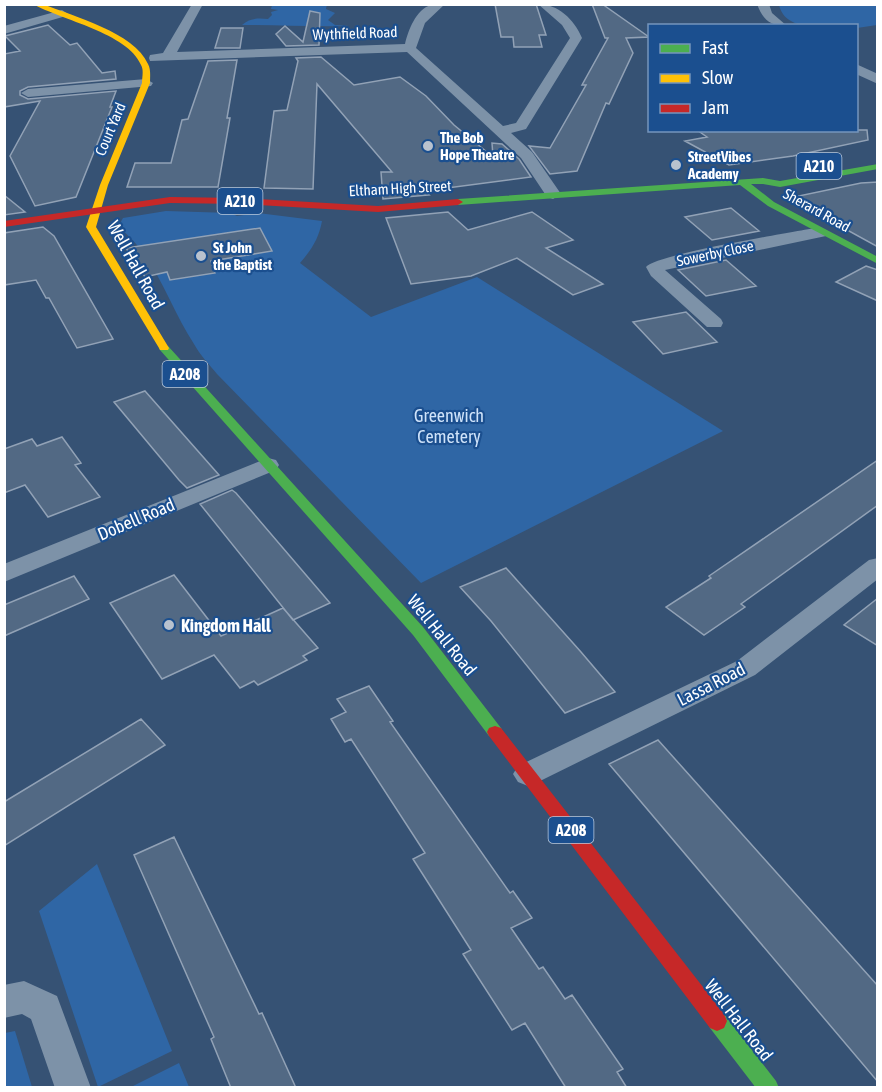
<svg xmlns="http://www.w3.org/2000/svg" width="882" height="1092" font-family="'Asap Condensed',sans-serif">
	<rect width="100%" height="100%" fill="#365274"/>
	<path fill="#2f66a5" d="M327,4L326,9L335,13L328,20L335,25L349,26C313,27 278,25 242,25C250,18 258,18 268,19L272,15L271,12L278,10L271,9L272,5Z
		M779,5H877V25L857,28L856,26C833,26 786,35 779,5Z
		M166,211L231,213L237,216L258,213L322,221C319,238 312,249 300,263L371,317L477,277L723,431L421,583L217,374C209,364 200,355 194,344C169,306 155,254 118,227L123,218Z
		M97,864L172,1051L98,1087L39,911Z
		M15,1031L32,1087H5V1033Z
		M179,1063L189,1087H131Z"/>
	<path fill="#526984" stroke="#92a2b6" stroke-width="1.5" d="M495,4H536L546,35H539L542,47H514L513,37H501Z
		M592,4H602L649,37L626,38L633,53L609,104L606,103L577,171L550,174L529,146L550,148L586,85H582L608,38H605Z
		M310,11L320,13L319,45L286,46L276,34L285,26L303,42Z
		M48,25L70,45L77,43L102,73L115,71L116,79L28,87L20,91V95L28,99L116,91L110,107H112L76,197L35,206L10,156L40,101L4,107V54L20,51L5,36Z
		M221,28H243L240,48H215Z
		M321,57L354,85L400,77L426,96L454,125L493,157L492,143L502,144L519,159L531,177L424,191L429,195L383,199L381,172H392L317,84L313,189L264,188L274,111L287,110L298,61L296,58Z
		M237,60L227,118H230L218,187H127L135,163H171L182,120L188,119L208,61Z
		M697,130H867L868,140L793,156L729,165L685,141L707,137Z
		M878,182V247L789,198L861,183Z
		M4,195L25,212L4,215Z
		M731,208L759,231L712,240L685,217Z
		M448,212L468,230L532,212L573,240L546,248L603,284L573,295L517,258L471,276L411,284L386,218Z
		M43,227L54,236L113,339L77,348L49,298H46L36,280L4,285V233Z
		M260,228L272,251L211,261L215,273L170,280L167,272L145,277L126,248Z
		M726,260L756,286L706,296L678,270Z
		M866,266L878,270V301L836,282Z
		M686,312L717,342L663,354L633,322Z
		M145,391L219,475L187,488L179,480L114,402Z
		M62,437L81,463L75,465L100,497L48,517L25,485L4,493V449L32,439L37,446Z
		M878,460V505L741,604L745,607L704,635L666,607L711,578L709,576Z
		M232,490L236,493L330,603L293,620L200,504Z
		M506,568L581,652L615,692L565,713L491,621L460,587Z
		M174,575L221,636L283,608L318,648L303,656L307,660L258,685L254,681L240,688L214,655L162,679L110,603Z
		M74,576L89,599L4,636V605Z
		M878,598V646L844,625Z
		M369,686L393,721L390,722L510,893L513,891L532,918L511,928L539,969L543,967L565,999L572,995L623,1069L617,1072L627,1088H566L525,1023L512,1030L463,954L471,950L413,859L425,853L351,739L345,742L331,719L346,712L337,699Z
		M141,719L165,745L4,846V802Z
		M658,740L878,986V1082L609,764Z
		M174,837L259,1014L262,1013L296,1088H231L211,1039L214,1037L134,855Z"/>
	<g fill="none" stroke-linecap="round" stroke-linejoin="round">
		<path fill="#7d92a8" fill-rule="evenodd" d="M192,4H203L177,52L405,44C408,31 416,9 431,5C435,3 441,4 445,4L425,23L416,48L503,126L516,123L570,38L562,25L538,4C558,4 574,19 582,38L526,129L511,133L532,152L561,194L553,199L547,197L521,158L407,52L150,61L149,58L150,55L163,53Z
			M757,4H769L772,13L787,26C770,26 763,20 757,4Z
			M62,10L68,14L66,16L4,34V26Z
			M856,64L878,74V84L856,74Z
			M146,79L153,83L151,86L28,97L21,93L28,89Z
			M820,227L828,232L826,236L665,270L721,319L723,323L721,327H707L651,276L646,267C656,254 795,232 820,227Z
			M268,458L276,460L279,465L276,470L4,582V564Z
			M878,558V579L755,675L538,782L528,786L518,782L513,774L518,766L737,661L869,560Z
			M24,981L57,996L91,1088H55L31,1019L22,1014L4,1018V985Z"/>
		<path fill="#4caf50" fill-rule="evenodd" d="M878,164V169L780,187L763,184H751L774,202L878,257V264L768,206L740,185L458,205L453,202L458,199L763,178L780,181Z
			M164,345L168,346L423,627L501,728L503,732L501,736L495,738L489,736L413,635L160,350L159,348Z
			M717,1011L724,1014L776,1081L779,1088H756L710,1028L707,1021L710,1014Z"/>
		<path fill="#ffc107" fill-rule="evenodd" d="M33,4H43C74,17 134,32 148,64C151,69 150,77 150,83L108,185L96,227L169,348L168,350H160L159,348L86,227L100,185L142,83C142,77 144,70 141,65C128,33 61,20 33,4Z"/>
		<path fill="#c62828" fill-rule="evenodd" d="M170,197L241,198L378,206L458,199L463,202L458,205L378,212L241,204L170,203L4,227V221Z
			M495,726L501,728L724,1014L727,1021L724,1028L717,1031L710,1028L489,736L487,732L489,728Z"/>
	</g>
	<g fill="#b9c2ce" stroke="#1b4f8f" stroke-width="2">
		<circle cx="428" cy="146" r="6"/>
		<circle cx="676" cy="165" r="6"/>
		<circle cx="201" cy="256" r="6"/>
		<circle cx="169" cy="625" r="6"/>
	</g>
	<g text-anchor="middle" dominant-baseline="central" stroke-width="4.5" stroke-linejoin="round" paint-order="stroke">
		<g font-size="15" fill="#fff" stroke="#1b4f8f">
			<text transform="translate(355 33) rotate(-2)">Wythfield Road</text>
			<text transform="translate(110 129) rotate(-67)">Court Yard</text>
			<text transform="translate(400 188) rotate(-3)">Eltham High Street</text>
			<text transform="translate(817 210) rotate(29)">Sherard Road</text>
			<text transform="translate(715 253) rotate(-12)">Sowerby Close</text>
		</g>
		<g font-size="15" font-weight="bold" fill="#fff" stroke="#1b4f8f" text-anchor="start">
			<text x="440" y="137">The Bob<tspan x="440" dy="17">Hope Theatre</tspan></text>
			<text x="688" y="156">StreetVibes<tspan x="688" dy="17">Academy</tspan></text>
			<text x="213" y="247">St John<tspan x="213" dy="17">the Baptist</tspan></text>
		</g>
		<g fill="#1b4f8f" stroke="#bbcadd" stroke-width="1.5">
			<rect x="796.5" y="153" width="45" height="26" rx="4.5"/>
			<rect x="217.5" y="188" width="45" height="26" rx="4.5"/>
			<rect x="162.5" y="361" width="45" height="26" rx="4.5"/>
			<rect x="548.5" y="817" width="45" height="26" rx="4.5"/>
		</g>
		<g font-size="16" font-weight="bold" fill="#fff">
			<text x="819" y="166">A210</text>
			<text x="240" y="201">A210</text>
			<text x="185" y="374">A208</text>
			<text x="571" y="830">A208</text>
		</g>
		<g font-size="18" fill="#fff" stroke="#1b4f8f">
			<text transform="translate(136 265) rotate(61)">Well Hall Road</text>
			<text transform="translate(136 519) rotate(-23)">Dobell Road</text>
			<text transform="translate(442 635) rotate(51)">Well Hall Road</text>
			<text transform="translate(711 684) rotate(-27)">Lassa Road</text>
			<text transform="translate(739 1020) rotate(52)">Well Hall Road</text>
		</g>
		<g font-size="18" fill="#cfe3fa" stroke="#1b4f8f">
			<text x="449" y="415">Greenwich<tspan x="449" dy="21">Cemetery</tspan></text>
		</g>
		<g font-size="18" font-weight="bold" fill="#fff" stroke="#1b4f8f" text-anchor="start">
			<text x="181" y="625">Kingdom Hall</text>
		</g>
	</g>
	<rect width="882" height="1092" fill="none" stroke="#ffffff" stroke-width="12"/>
	<rect x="648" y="24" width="210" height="108" fill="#1b4f8f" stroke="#7695bc" stroke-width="1.5"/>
	<rect x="660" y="44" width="30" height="9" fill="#4caf50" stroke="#7695bc" stroke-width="1.5"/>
	<text x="702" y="54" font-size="18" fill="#ffffff">Fast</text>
	<rect x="660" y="74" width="30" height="9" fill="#ffc107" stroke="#7695bc" stroke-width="1.5"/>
	<text x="702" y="84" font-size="18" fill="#ffffff">Slow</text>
	<rect x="660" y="104" width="30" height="9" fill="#c62828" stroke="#7695bc" stroke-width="1.5"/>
	<text x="702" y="114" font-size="18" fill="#ffffff">Jam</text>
</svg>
